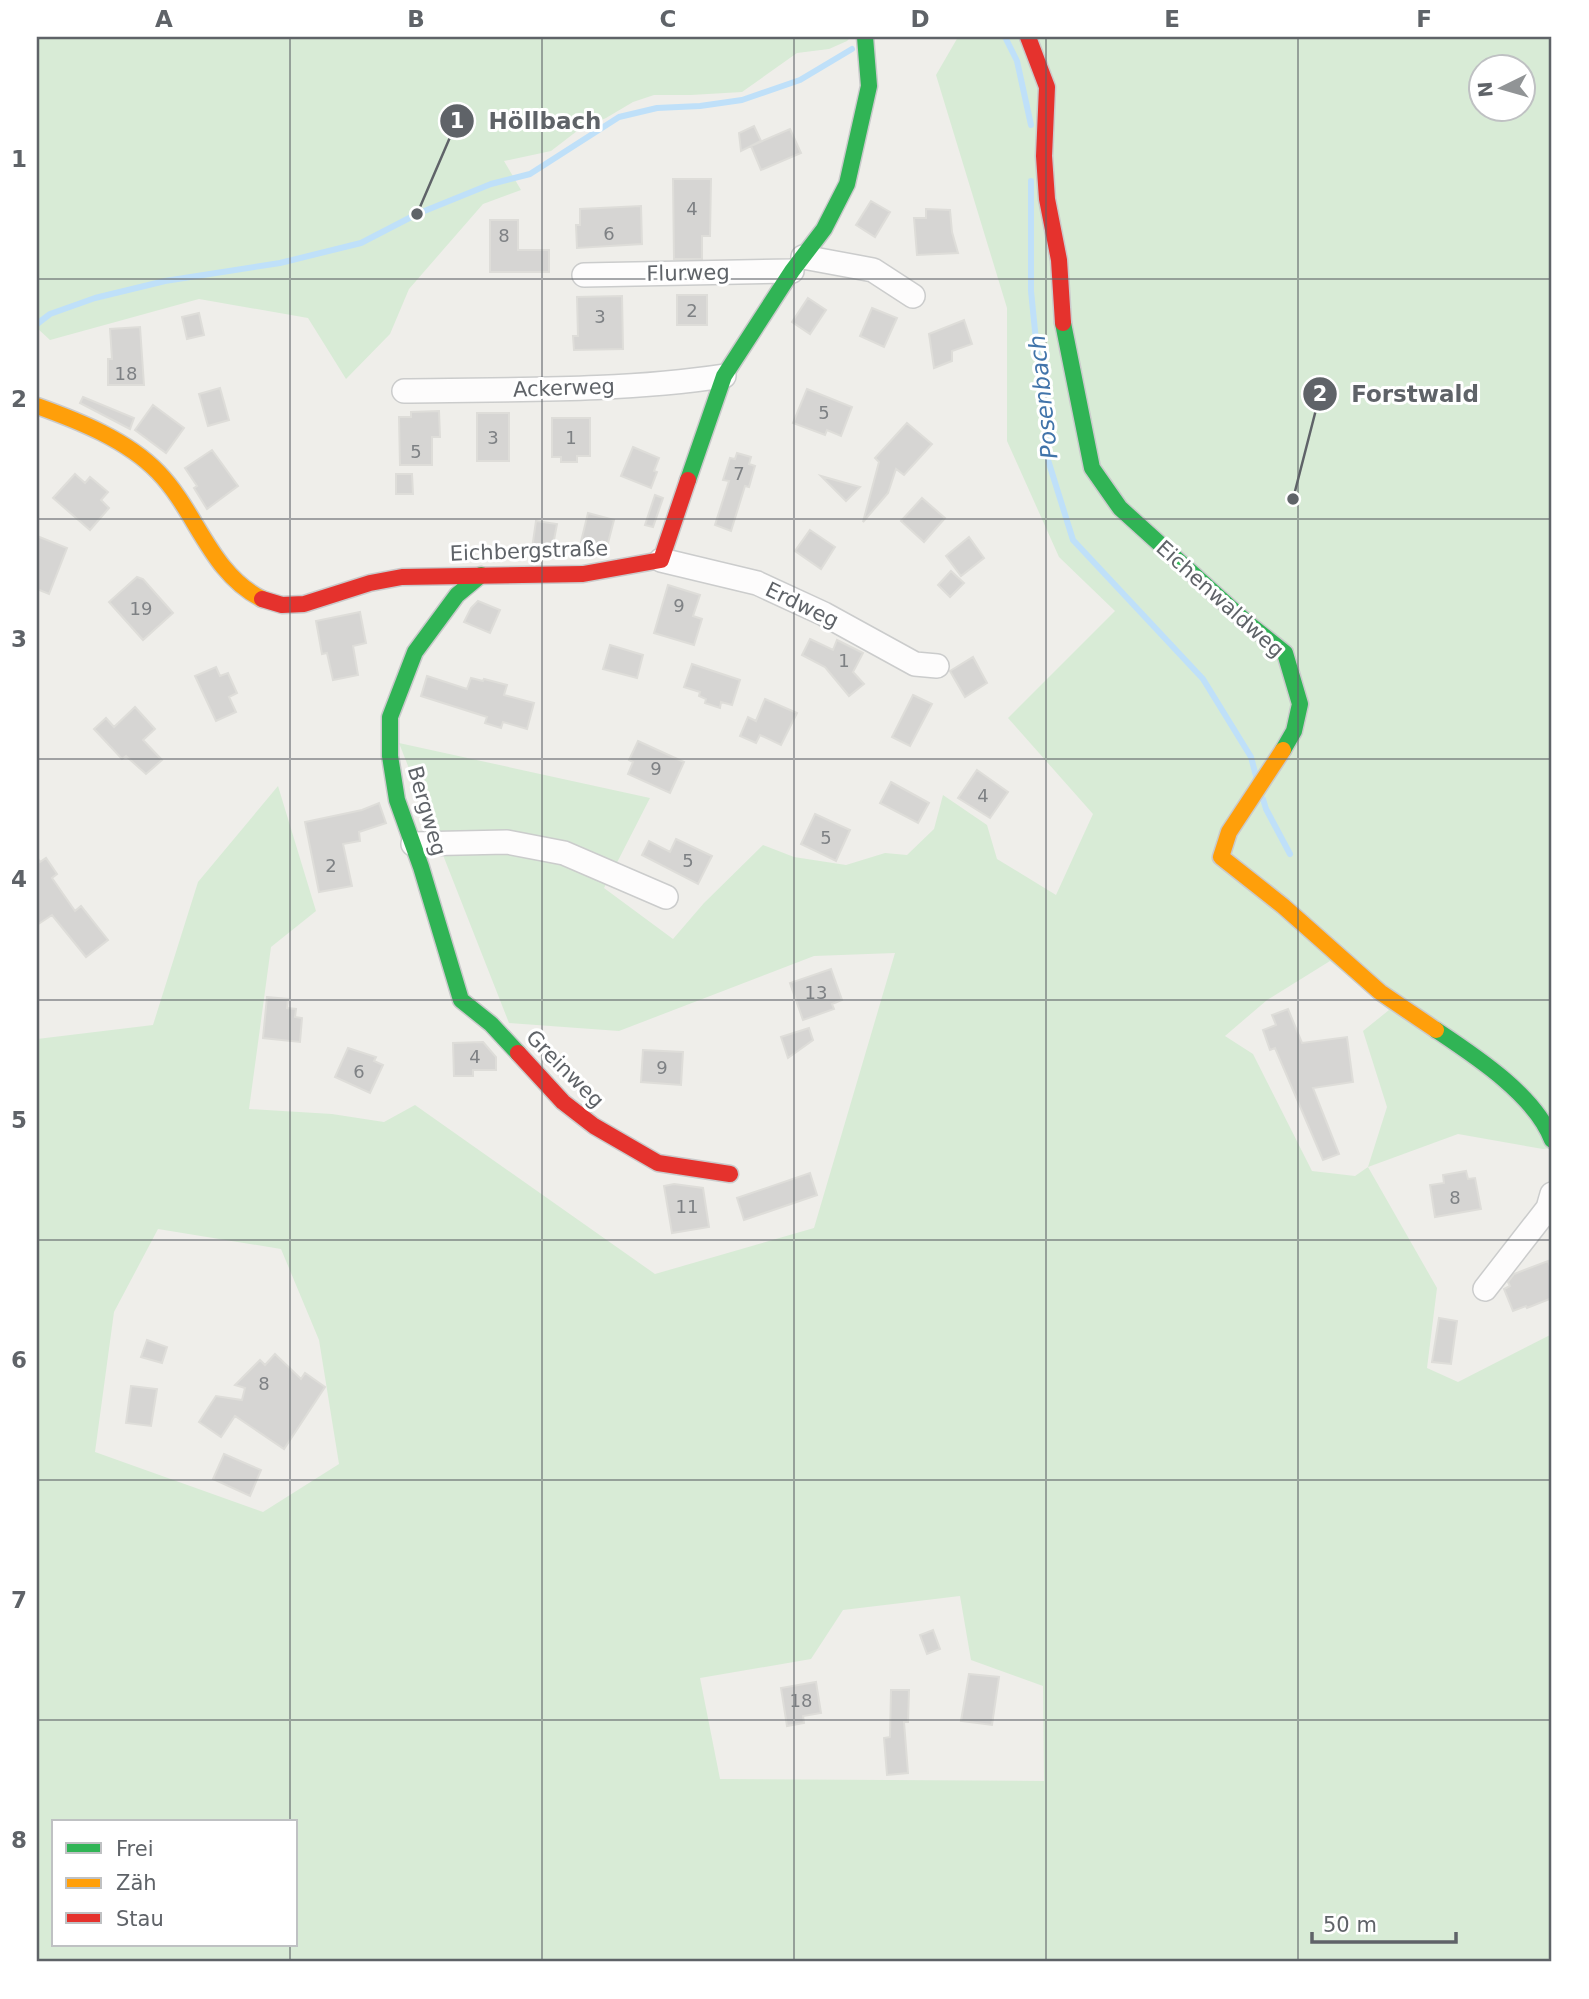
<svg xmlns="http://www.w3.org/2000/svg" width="1589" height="1999" font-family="'DejaVu Sans',sans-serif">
	<rect width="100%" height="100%" fill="#efeeea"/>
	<path fill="#d8ebd6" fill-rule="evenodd" d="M37,37H851L847,41L829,49L797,53L742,92L691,95H654L633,102L606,118L577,131L551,151L504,161L521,190L483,204L409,289L390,334L346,379L308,318L199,299L50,340L37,328Z
		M958,37H1552V1148L1543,1149L1458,1134L1368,1167L1437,1288L1427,1368L1458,1382L1552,1334V1962H37V1039L153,1025L198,882L278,786L316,911L271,947L249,1109L332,1114L384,1122L415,1105L655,1274L814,1228L895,953L814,956L619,1031L509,1023L399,743L650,798L604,888L673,939L704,903L763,845L794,857L846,865L885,853L907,855L934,829L943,795L987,825L997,859L1056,895L1093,814L1008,718L1115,611L1059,557L1007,441V308L936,75ZM1480,66H1522V108H1480ZM1330,961L1389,1010L1363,1031L1387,1107L1368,1167L1355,1176L1312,1171L1253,1054L1225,1036L1267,1000ZM158,1229L281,1249L319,1340L339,1464L263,1512L95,1452L114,1312ZM960,1596L971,1660L1043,1686L1044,1781L720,1779L700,1678L811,1659L843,1610ZM54,1822H296V1945H54Z"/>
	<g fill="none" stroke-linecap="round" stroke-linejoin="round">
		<path stroke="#bfe0f9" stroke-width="6" d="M1005,37L1017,61L1031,125
			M1031,181V291L1048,460L1073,540L1203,679L1251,757L1256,776
			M37,324L50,314L95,298L165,281L280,263L361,243L417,214L491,184L530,174L619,117L657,108L700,106L742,100L800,80L852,49
			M1263,799L1266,809L1290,854"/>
	</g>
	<path fill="#d6d5d3" stroke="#deddd9" stroke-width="2" d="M754,126L761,141L741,151L739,133Z
		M790,129L801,153L761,170L751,146Z
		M673,179H711L710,236H702V259H674Z
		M871,201L890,212L875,237L856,225Z
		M641,206L642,244L577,248L576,225H580V209Z
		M926,209L950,210L952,232L958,253L917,255L914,218H926Z
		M490,220H518V250H549V272H490Z
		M677,295H707V325H677Z
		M622,296L623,349L574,350L573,336H578L577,297Z
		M808,298L826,310L810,334L792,322Z
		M872,308L897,318L884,347L860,336Z
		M199,313L204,335L187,339L182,317Z
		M964,320L972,344L952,351V361L934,368L929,334Z
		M140,327L144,385H108V359H112L110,329Z
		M220,388L229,420L208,426L199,394Z
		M807,389L852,407L841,436L827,430L825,435L793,423Z
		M83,397L134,418L130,429L80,403Z
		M153,405L184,428L166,453L135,430Z
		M439,411L440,437H432V465H400L399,417H411V412Z
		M477,413H509V461H477Z
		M552,418H590V456H577V462H561V457H552Z
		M907,423L932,444L904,475L896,469L888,493L863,522L879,462L875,458Z
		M633,447L659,458L654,471L657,472L651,488L621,476Z
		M212,450L238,486L207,509L194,488L197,486L185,468Z
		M737,453L751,457L749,464L755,466L749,487L745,486L731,531L715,525L729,481L723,480L730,458L735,459Z
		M75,474L85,483L90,477L108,492L101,500L109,508L90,530L53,498Z
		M396,474H412L413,494H396Z
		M821,476L860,487L846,501Z
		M655,495L663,498L653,527L645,525Z
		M922,498L945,518L924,542L901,521Z
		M588,513L614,520L608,543L603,542L600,552L583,555L578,554Z
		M536,521L557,524L551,556H531Z
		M810,530L835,547L821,569L795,551Z
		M37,536L67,548L49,594L37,589Z
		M969,537L984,558L961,576L946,556Z
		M951,571L964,583L950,597L938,585Z
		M137,577L143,579L173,613L143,640L109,602Z
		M668,585L700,595L693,616L702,619L694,645L654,633Z
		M478,601L500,610L490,633L464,622L471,608Z
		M360,612L366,643L353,646L358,675L333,680L327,653L322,654L316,621Z
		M810,639L833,650L837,640L863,653L853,672L864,684L849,696L825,667L802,655Z
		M610,645L643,655L637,678L603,669Z
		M973,657L987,683L965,697L950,671Z
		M692,664L740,680L732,705L721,702L720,708L705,703L706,699L699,696L700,692L684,687Z
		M216,667L220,676L228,673L237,693L229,697L236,712L216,721L195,676Z
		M427,676L467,689L471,678L483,681L484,679L507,685L504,695L534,703L527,729L503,722L501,728L485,723L487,717L421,696Z
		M913,695L932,704L910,746L892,737Z
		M765,699L797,713L781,745L760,735L756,743L740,736L748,717L756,721Z
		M135,707L155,729L143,740L162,760L146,774L126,756L122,759L94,729L106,718L114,727Z
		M638,741L684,762L670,793L628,774L633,762L629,760Z
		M977,770L1008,792L990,818L958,798Z
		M891,782L929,803L918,823L880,803Z
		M379,803L386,823L359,832L360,841L343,844L352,886L319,892L305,822L362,810Z
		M815,814L850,830L836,861L801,844Z
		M676,839L712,856L698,884L642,855L649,841L670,852Z
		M37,857L40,862L46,858L57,874L52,878L75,911L81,906L108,940L86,957L52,915L37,925Z
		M831,969L842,1000L832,1004L834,1009L803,1020L790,983Z
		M267,997L288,999L287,1008L296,1009L295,1017L302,1018L300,1042L263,1038Z
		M1288,1009L1302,1043L1347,1037L1353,1082L1313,1088L1339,1154L1323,1160L1275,1048L1270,1050L1263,1030L1276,1025L1272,1015Z
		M809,1028L813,1040L788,1058L781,1037Z
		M483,1042L496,1057V1070H473V1076H454L453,1043Z
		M348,1048L376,1057L374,1061L383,1065L370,1093L335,1077Z
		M643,1050L683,1052L681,1085L641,1082Z
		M1466,1171L1468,1179L1475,1178L1481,1209L1435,1217L1430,1185L1444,1183L1443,1175Z
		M810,1173L817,1195L744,1220L737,1198Z
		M674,1184L703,1188L709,1227L672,1233L664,1186Z
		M1548,1261L1552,1272V1298L1527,1308L1526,1306L1513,1311L1504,1289L1510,1286L1508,1282L1514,1274Z
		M1439,1318L1457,1321L1451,1364L1432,1362Z
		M147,1340L167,1347L162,1363L141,1357Z
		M275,1354L301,1379L305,1373L325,1387L284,1449L235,1416L221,1437L199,1422L216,1396L242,1400L245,1388L235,1385L260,1360L265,1365Z
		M131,1386L157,1389L151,1426L126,1423Z
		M224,1454L261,1470L250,1496L213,1479Z
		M933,1630L940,1649L927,1654L920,1635Z
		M969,1674L999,1677L992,1725L961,1721Z
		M816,1682L821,1713L803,1716L804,1723L787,1726L781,1688Z
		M891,1690H909L908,1722H904L908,1773L887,1775L884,1738L890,1737Z"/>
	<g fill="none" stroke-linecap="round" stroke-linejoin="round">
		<defs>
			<path id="street" d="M803,257L873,270L913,296
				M584,275L792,271
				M404,391C511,389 618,392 724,376
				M661,560L757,583L824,614L915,664L937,666
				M413,844L507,842L564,853L666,897
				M1485,1289L1548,1208L1552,1194"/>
			<path id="fast" d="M1063,323L1092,468L1120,508L1245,621L1285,653L1300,704L1294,731L1283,750
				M688,480L724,376L792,271L824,229L847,184L869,86L865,37
				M481,575L457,595L415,652L390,717V756L397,800L421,867L461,1000L491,1024L518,1053
				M1436,1030C1475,1056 1535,1095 1552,1140"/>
			<path id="slow" d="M37,406C79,421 127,440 158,472C197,512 210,573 262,599
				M1283,750L1229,832L1221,857L1283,906L1380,992L1436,1030"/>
			<path id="jam" d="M1028,37L1047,87L1044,156L1047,199L1059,260L1063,323
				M262,599L282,605L304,604L370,583L402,577L583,574L661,560L688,480
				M518,1053L563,1102L594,1126L658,1163L730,1174"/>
		</defs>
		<use href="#street" stroke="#cbcccc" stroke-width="26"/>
		<use href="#fast" stroke="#cacacb" stroke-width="19"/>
		<use href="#slow" stroke="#cacacb" stroke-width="19"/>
		<use href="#jam" stroke="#cacacb" stroke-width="19"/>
		<use href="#street" stroke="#fdfcfc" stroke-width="23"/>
		<use href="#fast" stroke="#30b455" stroke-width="16"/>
		<use href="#slow" stroke="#ff9f0a" stroke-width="16"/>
		<use href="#jam" stroke="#e5322d" stroke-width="16"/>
	</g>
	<path fill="none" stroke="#5f6368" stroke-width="2" stroke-opacity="0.55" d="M290,37V1822M542,37V1962M794,37V1962M1046,37V1962M1298,37V1962M37,279H1552M37,519H1552M37,759H1552M37,1000H1552M37,1240H1552M37,1480H1552M37,1720H1552M290,1945V1962"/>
	<g text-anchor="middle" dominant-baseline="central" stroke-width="6" stroke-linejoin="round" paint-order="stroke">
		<g font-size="18" fill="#7e8184">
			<text x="692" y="208">4</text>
			<text x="609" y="233">6</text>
			<text x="504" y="235">8</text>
			<text x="692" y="310">2</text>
			<text x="600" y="316">3</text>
			<text x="126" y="373">18</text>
			<text x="824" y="412">5</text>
			<text x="493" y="437">3</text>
			<text x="571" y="437">1</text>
			<text x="416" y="451">5</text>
			<text x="739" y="473">7</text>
			<text x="679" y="605">9</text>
			<text x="141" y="608">19</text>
			<text x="844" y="660">1</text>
			<text x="656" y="768">9</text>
			<text x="983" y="795">4</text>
			<text x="826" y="837">5</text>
			<text x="688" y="860">5</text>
			<text x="331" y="865">2</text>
			<text x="816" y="992">13</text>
			<text x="475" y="1056">4</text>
			<text x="662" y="1067">9</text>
			<text x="359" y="1071">6</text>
			<text x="1455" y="1197">8</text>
			<text x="687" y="1206">11</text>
			<text x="264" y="1383">8</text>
			<text x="801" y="1700">18</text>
		</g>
		<g font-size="21" fill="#5f6368" stroke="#fff">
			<text transform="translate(688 273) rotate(-1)">Flurweg</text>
			<text transform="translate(564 388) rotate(-2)">Ackerweg</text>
			<text transform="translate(529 551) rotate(-2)">Eichbergstraße</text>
			<text transform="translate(1220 599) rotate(42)">Eichenwaldweg</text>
			<text transform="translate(802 605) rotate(26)">Erdweg</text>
			<text transform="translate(427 811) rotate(74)">Bergweg</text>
			<text transform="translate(565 1069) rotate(45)">Greinweg</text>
		</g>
		<g font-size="23" font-style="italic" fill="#4174aa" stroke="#fff">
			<text transform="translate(1043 397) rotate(-96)">Posenbach</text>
		</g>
	</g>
	<path fill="none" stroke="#5f6368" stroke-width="2.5" d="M417 214L457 121M1293 499L1320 394"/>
	<g fill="#5f6368" stroke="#fff" stroke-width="2.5">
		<circle cx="417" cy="214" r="7"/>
		<circle cx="1293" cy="499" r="7"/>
		<circle cx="457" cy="121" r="18"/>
		<circle cx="1320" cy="394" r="18"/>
	</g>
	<g font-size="21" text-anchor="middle" font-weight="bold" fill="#fff">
		<text x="457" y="128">1</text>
		<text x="1320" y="401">2</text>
	</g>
	<g font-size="23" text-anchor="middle" font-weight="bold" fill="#5f6368" stroke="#fff" stroke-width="6" stroke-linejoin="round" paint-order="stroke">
		<text x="545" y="129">Höllbach</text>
		<text x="1415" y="402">Forstwald</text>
	</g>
	<rect width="1589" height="1999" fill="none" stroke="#ffffff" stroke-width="77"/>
	<rect x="52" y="1820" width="245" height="126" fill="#ffffff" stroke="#bfc1c3" stroke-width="2"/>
	<rect x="66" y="1843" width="35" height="10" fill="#30b455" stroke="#bfc1c3" stroke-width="2"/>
	<text x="116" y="1856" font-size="21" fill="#5f6368">Frei</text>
	<rect x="66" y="1878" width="35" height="10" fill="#ff9f0a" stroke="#bfc1c3" stroke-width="2"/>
	<text x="116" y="1890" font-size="21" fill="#5f6368">Zäh</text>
	<rect x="66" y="1913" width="35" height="10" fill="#e5322d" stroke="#bfc1c3" stroke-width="2"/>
	<text x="116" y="1926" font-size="21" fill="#5f6368">Stau</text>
	<g transform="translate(1502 88) rotate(265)"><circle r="33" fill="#ffffff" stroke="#bfc1c3" stroke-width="2"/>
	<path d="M0-5L12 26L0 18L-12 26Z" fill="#919496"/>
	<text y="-10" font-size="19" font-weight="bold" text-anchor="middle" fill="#5f6368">N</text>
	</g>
	<path d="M1312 1932v10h144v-10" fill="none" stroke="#5f6368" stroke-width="3.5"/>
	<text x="1323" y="1932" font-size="21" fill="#5f6368" stroke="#ffffff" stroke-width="5" paint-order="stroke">50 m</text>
	<rect x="38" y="38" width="1512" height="1922" fill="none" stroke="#5f6368" stroke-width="2.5"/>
	<g font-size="23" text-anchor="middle" font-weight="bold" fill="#5f6368">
		<text x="164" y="27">A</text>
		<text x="416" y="27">B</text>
		<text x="668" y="27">C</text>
		<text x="920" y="27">D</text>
		<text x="1172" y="27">E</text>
		<text x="1424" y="27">F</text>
		<text x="19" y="167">1</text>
		<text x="19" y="407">2</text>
		<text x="19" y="647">3</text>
		<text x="19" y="887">4</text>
		<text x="19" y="1128">5</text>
		<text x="19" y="1368">6</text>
		<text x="19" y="1608">7</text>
		<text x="19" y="1848">8</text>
	</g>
</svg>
